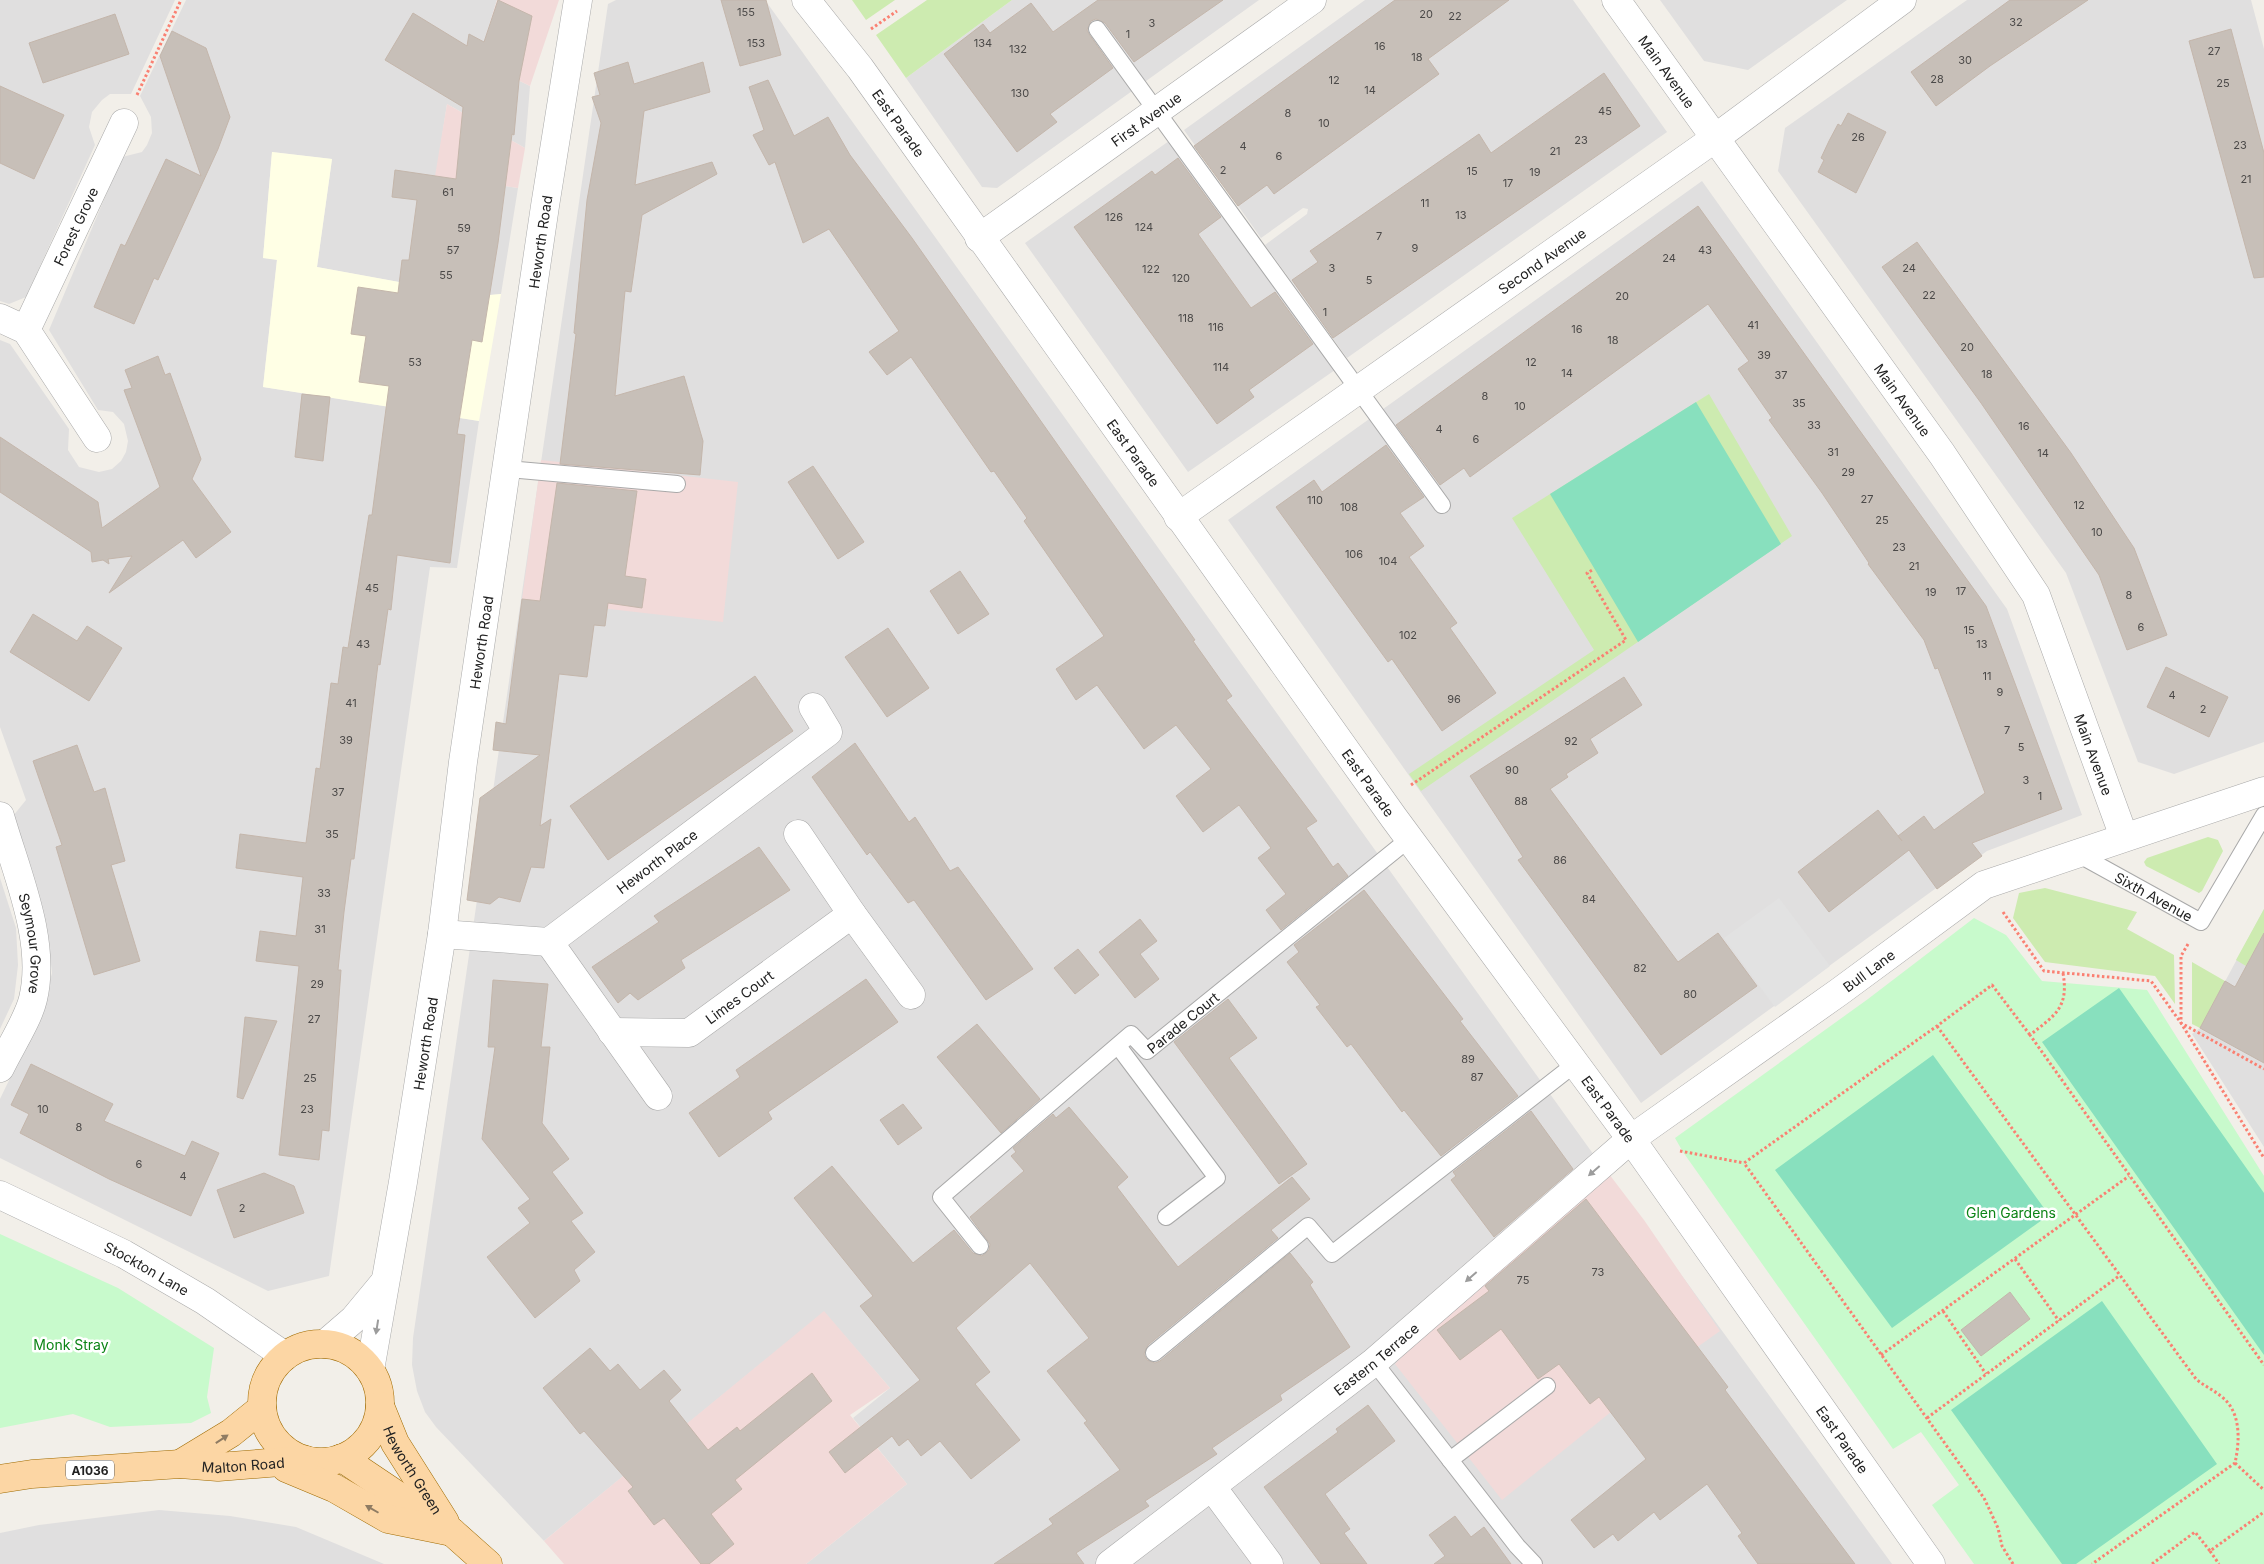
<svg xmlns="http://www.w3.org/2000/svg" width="2264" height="1564" font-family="Inter,sans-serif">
	<rect width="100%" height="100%" fill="#f2efe9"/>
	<path fill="#e0dfdf" d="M0,0H175L131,94H110L102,100L92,112L89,127L95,145L26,297L9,304L0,301Z
		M186,0H497L484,42L483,63L530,86L525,148L447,104L436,176L518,188L501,294L490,295L399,282L317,267L332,159L272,152L263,258L277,259L263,387L479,421L457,568L430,567L329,1276L268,1291L0,1158V1099L42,1012L52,973L46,923L13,816L26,800L0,727V340L10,344L69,429L68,450L79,467L99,472L112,469L121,461L126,452L128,441L124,424L113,412L98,410L49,330L122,157L142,152L147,145L152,133L151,117L140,96Z
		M616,0H765L1591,1151L1892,1564H806L907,1484L853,1418L890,1388L824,1312L544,1541L436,1427L425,1412L417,1391L412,1365L413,1338L608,4Z
		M1012,0H1259L997,188L982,187L906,78Z
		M1365,0H1573L1667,132L1347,358L1265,245L1307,214L1308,209L1303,208L1261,238L1184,130Z
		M1660,0H1847L1748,70L1704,61Z
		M1967,0H2251L2264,49V742L2174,774L2138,762L2066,573L1778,171L1785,128Z
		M1169,141L1335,370L1188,472L1025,243Z
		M1702,181L2007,609L2082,815L1987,851L1641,1103L1228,520Z
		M0,878L16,928L18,965L14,999L0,1029Z
		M2264,909V1147L2192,1034L2200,1028Z
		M159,1510L230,1516L296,1527L384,1564H0V1533L39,1525Z"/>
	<path fill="#f2dad9" d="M497,0H559L530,86L483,63L484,42Z
		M447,104L525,148L518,188L435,176Z
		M541,460L738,482L723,622L522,599Z
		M1609,1174L1644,1220L1720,1331L1648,1382L1502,1500L1395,1364L1478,1277Z
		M824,1311L890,1388L850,1415L907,1484L806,1564H564L544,1541Z"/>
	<path fill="#ffffe5" d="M272,152L332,159L317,267L399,282L490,295L501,294L479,421L263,387L277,260L263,258Z"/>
	<path fill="#cdebb0" d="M852,0H895L866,20Z
		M927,0H1012L906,78L876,35Z
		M1709,394L1792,536L1421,791L1409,774L1594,650L1512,518Z
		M2208,837L2218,840L2223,851L2202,891L2199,893L2146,866L2144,862L2147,858Z
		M2045,888L2137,912L2127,929L2174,955L2175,1004L2155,976L2045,962L2013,918L2019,893Z
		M2264,909V933L2246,966L2236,960Z
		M2192,962L2225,981L2200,1028L2192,1024Z"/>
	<path fill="#c8facc" d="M1974,918L2006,935L2042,981L2147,990L2264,1176V1564H1974L1932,1505L1959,1485L1921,1432L1893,1449L1683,1152L1675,1138L1868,999Z
		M0,1234L118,1288L214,1348L207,1397L211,1413L191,1423L110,1427L73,1414L0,1428Z"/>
	<path fill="#88e0be" d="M1696,402L1781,544L1638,642L1550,494Z
		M2119,988L2264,1193V1355L2042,1042Z
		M1933,1055L2049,1215L1892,1328L1775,1170Z
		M2102,1301L2217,1464L2076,1564H2062L1951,1410Z"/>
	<path fill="#e2e2e2" d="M1779,898L1830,966L1775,1007L1724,938Z"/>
	<path fill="#c7bfb8" stroke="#c4b6ab" d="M498,0L532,16L519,81L514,135L512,134L498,243L482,342L472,340L457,434L465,435L450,563L397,555L391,610L388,609L380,665L378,664L354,859H351L344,912L338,970H341L329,1131L322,1130L319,1160L279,1155L299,966L256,961L260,931L296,936L303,877L236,868L240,834L306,843L316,768L320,769L331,683L338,684L343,647L348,648L369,515H372L389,386L359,382L366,336L351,334L358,287L398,293L402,260H409L417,200L392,197L395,170L456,179L463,107L385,60L413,13L467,46L469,34L484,42Z
		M721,0H766L781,55L740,66Z
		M1098,0H1223L1134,62L1105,23L1096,19L1091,21L1087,30L1089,34L1113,68L1050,114L1057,122L1017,152L944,54L983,24L990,33L1031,3L1053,32Z
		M1395,0H1509L1428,59L1439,74L1274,194L1267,185L1238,206L1194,146Z
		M2010,0H2088L1990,66L1936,106L1911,72Z
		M115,14L129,54L43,83L29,43Z
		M2231,29L2264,153V277L2254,278L2189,41Z
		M172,31L206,48L230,117L218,149L158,280L154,278L134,324L94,307L121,244L125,246L166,159L201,176L160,56Z
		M628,62L634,84L703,62L710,92L644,111L635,185L712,162L717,174L642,215L631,292L625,291L615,396L684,376L703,441L700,475L560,464L576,334L574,333L587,200L601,123L592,97L600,95L594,73Z
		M1604,73L1640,126L1333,338L1292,280L1318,262L1310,251L1479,134L1491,153Z
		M768,80L794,136L828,117L850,155L912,238L1195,640L1193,641L1232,696L1226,700L1317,821L1306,828L1333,867L1338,863L1348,876L1281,930L1266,910L1286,894L1258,858L1271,848L1239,805L1203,832L1176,796L1211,769L1176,725L1144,749L1097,685L1076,700L1056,669L1104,636L1024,521L1027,518L994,471L991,472L911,357L887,375L869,352L899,331L829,229L803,243L775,162L769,165L753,135L764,130L749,87Z
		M0,86L64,115L34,179L0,163Z
		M1848,113L1886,132L1856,193L1818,172L1824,160L1821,158L1829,141L1838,124L1841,126Z
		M1178,158L1221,217L1198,234L1251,308L1275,292L1313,344L1249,390L1254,397L1217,424L1074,227L1152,171L1155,175Z
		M1698,206L1986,606L2062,809L1972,843L1982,856L1937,889L1909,850L1829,912L1798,872L1878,810L1902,841L1898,836L1924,816L1934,830L1985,793L1938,668L1935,669L1924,640L1868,564L1869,563L1822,493L1769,420L1772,418L1738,369L1749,361L1708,304L1470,477L1464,468L1440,485L1396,425Z
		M1917,242L2071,453L2134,548L2167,635L2127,650L2099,575L1981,403L1882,267Z
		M158,356L165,375L170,373L201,459L192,479L231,532L196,558L183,540L109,593L132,556L108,559L109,564L103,560L92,562L91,552L0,492V437L98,502L102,528L160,487L124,390L132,388L125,370Z
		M302,394L330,397L323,461L295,457Z
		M1386,445L1424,497L1400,513L1424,546L1409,557L1457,623L1450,628L1496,693L1442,731L1392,659L1388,662L1276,507L1314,480L1322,492Z
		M813,466L864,542L838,559L788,482Z
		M557,483L637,491L625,576L646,579L642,608L608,603L605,626L594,625L587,677L559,674L540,826L551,819L544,868L531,867L520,902L499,897L490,904L467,900L480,798L540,755L493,750L496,722L506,724L522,599L540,601Z
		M960,571L989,614L958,634L930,591Z
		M33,614L77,641L87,626L122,648L89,701L10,652Z
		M888,628L929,688L887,717L845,657Z
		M2166,667L2228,697L2209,737L2147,707Z
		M755,676L793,731L608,860L570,806Z
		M1624,677L1642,705L1590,739L1598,753L1566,774L1568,777L1550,789L1678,962L1718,933L1757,986L1661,1055L1518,860L1523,857L1470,776Z
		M855,743L909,822L915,817L950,871L958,867L1033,969L986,1000L914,900L908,903L870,852L867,855L812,777Z
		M77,745L94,792L105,788L125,861L111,865L140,961L94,975L56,847L62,845L33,761Z
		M759,847L790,890L681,960L685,968L638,1000L630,993L618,1003L592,967L659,922L654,916Z
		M1364,890L1463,1019L1460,1021L1518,1096L1441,1156L1404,1110L1402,1112L1351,1044L1347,1047L1316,1007L1320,1005L1287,962L1299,952L1294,945Z
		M1140,919L1157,941L1140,954L1159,979L1135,998L1099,952Z
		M2264,933V1063L2200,1028L2225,981L2235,987Z
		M1078,949L1099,975L1075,994L1054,968Z
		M866,979L898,1022L768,1112L772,1119L719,1157L689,1113L740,1077L736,1070Z
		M493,980L548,984L541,1047H550L542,1123L569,1159L552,1172L583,1213L571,1221L595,1252L574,1270L580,1281L535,1318L487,1257L530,1223L518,1208L530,1199L482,1139L495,1047H488Z
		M1228,999L1257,1038L1229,1058L1307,1164L1279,1184L1174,1042Z
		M245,1017L277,1021L243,1099L237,1097Z
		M977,1024L1040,1099L1001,1133L937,1057Z
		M31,1064L113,1104L104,1121L185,1156L192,1141L219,1153L191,1216L109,1179L20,1133L29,1114L11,1105Z
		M903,1104L922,1128L898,1145L880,1120Z
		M1069,1107L1128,1177L1117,1187L1178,1267L1292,1177L1310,1199L1271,1230L1278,1238L1148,1345L1144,1354L1147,1360L1155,1363L1160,1361L1290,1253L1313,1282L1310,1285L1350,1347L1280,1395L1282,1400L1212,1448L1217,1454L1145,1501L1149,1506L1076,1553L1084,1564H994L1053,1524L1049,1519L1120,1470L1084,1423L1087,1421L1047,1371L1089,1338L1030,1263L956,1328L990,1372L975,1384L1020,1440L971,1479L940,1441L921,1456L908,1439L899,1446L892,1436L845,1473L829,1452L920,1380L860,1306L873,1296L794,1198L832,1166L913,1263L954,1230L973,1253L982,1256L989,1250L990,1244L970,1217L1024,1171L1011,1156L1016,1152L1013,1148L1053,1114L1056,1118Z
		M1531,1111L1573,1169L1494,1237L1451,1180L1456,1176L1453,1172Z
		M264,1173L294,1186L304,1213L234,1238L217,1190Z
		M1586,1199L1728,1387L1725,1390L1855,1564H1758L1738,1536L1742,1533L1707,1484L1660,1520L1654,1512L1618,1541L1613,1534L1594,1548L1571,1520L1646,1459L1599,1397L1590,1404L1559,1364L1538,1379L1501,1329L1460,1360L1437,1330L1489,1291L1485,1286Z
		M2010,1292L2030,1319L1981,1356L1961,1330Z
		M590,1348L610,1371L618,1364L640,1390L664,1370L681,1390L669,1401L708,1450L737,1427L740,1431L812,1373L832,1401L735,1480L742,1489L711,1514L734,1544L709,1564H701L664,1518L654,1525L628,1491L633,1487L584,1431L580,1434L543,1388Z
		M1368,1405L1395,1441L1325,1494L1350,1529L1344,1533L1367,1564H1321L1264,1487L1338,1432L1336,1429Z
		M1455,1516L1471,1537L1484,1527L1511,1564H1434L1445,1556L1429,1535Z"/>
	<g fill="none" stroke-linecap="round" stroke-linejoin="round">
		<defs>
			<g id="service">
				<path d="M1097,29L1442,505"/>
				<path d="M507,469L677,484"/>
				<path id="s1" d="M2076,853L2201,922L2264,815"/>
				<path d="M1118,1046L1217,1178L1166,1217"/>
				<path id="s2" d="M980,1246L941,1197L1131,1034L1147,1051L1409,839"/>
				<path d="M1154,1353L1308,1226L1332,1254L1575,1064"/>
				<path d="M1374,1362L1517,1546L1534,1564"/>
				<path d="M1450,1460L1547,1386"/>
			</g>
			<g id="minor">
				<path id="s3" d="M1616,0L1942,454L2036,595L2124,837"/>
				<path id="s4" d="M979,238L1312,0"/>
				<path d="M0,318L26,330L97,438"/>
				<path id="s5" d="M26,330L124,123"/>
				<path id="s6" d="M1178,517L1714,139L1902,0"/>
				<path id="s7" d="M0,816C16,872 47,941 33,999C28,1020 10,1047 0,1068"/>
				<path d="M852,914L911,995"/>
				<path id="s8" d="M442,934L549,942L828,732L813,707"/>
				<path d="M549,942L658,1096"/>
				<path id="s9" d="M612,1032L689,1033L852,914L798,834"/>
				<path d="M1212,1487L1269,1564"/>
				<path id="s10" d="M1110,1564L1374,1362L1631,1139L1839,992L1984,885L2264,791"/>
			</g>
			<g id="tertiary">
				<path id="s11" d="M806,0L860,68L1394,818L1631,1139L1931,1564"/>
				<path id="s12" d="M0,1195L124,1254L205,1301L285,1356"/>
				<path d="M325,1344L354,1319L383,1284"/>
				<path id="s13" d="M370,1370L403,1182L442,934L463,762L545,206L578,0"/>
			</g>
			<g id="primary">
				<circle cx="321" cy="1403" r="59"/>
				<path id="s14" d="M380,1406L395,1443L445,1522"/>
				<path d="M342,1458L452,1532L488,1564"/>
				<path d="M180,1464L231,1433L262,1408"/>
				<path d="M286,1468L334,1488L388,1519L452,1532"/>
				<path id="s15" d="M0,1479L32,1474L180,1464L218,1467L305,1460"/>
			</g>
		</defs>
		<use href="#service" stroke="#a9a9a9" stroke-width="18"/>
		<use href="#minor" stroke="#a9a9a9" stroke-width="29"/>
		<use href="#tertiary" stroke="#a9a9a9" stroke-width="29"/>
		<use href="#primary" stroke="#a06b00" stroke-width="29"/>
		<path stroke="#fa8072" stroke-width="3" stroke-dasharray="2.5 2.5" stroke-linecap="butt" d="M871,29L897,11
			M137,95L181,0
			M1411,785L1626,640L1587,573L1594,569
			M2003,912L2044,971L2151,981L2181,1023L2264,1069
			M2188,944L2181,956V1023L2264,1158
			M2063,973C2069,1008 2055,1015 2030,1035L2264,1365
			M1937,1026L2196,1379C2204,1386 2214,1390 2222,1397C2241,1412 2240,1440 2235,1463L2092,1564
			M1680,1151L1744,1163
			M2015,1259L2059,1321
			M1943,1311L1986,1374
			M1881,1355L2129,1176
			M1927,1418L2119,1276
			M2235,1463L2264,1490
			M2210,1551L2219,1564
			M2013,1564L2002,1546L1998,1528L1984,1498L1744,1163L1937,1026L1992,985L2030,1035
			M2152,1564L2195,1532L2210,1551L2264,1512"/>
		<use href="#service" stroke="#fff" stroke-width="16"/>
		<use href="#minor" stroke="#fff" stroke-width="28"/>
		<use href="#tertiary" stroke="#fff" stroke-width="28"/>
		<use href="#primary" stroke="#fcd6a4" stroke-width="28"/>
	</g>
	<defs><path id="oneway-solid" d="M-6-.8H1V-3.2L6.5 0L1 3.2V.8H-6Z" transform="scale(1.25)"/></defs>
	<g fill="#9c9c9c">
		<use href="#oneway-solid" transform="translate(1594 1171) rotate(139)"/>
		<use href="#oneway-solid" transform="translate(1471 1277) rotate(139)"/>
		<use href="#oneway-solid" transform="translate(377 1327) rotate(99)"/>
	</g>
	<g fill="#8f7c63">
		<use href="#oneway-solid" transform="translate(222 1439) rotate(-34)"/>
		<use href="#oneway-solid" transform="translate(372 1509) rotate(-150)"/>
	</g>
	<g text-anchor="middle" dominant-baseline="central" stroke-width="5" stroke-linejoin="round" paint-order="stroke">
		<g font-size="11" fill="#4b4948">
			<text x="746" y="12">155</text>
			<text x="1426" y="14">20</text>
			<text x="1455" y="16">22</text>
			<text x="2016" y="22">32</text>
			<text x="1152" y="23">3</text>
			<text x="1128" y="34">1</text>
			<text x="756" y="43">153</text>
			<text x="983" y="43">134</text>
			<text x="1380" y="46">16</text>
			<text x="1018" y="49">132</text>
			<text x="2214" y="51">27</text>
			<text x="1417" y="57">18</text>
			<text x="1965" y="60">30</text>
			<text x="1937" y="79">28</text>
			<text x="1334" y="80">12</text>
			<text x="2223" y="83">25</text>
			<text x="1370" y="90">14</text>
			<text x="1020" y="93">130</text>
			<text x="1605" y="111">45</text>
			<text x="1288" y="113">8</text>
			<text x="1324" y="123">10</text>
			<text x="1858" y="137">26</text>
			<text x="1581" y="140">23</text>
			<text x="2240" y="145">23</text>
			<text x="1243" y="146">4</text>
			<text x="1555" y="151">21</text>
			<text x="1279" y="156">6</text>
			<text x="1223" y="170">2</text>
			<text x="1472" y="171">15</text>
			<text x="1535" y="172">19</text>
			<text x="2246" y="179">21</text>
			<text x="1508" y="183">17</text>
			<text x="448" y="192">61</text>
			<text x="1425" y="203">11</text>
			<text x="1461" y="215">13</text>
			<text x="1114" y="217">126</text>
			<text x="1144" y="227">124</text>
			<text x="464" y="228">59</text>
			<text x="1379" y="236">7</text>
			<text x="1415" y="248">9</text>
			<text x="453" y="250">57</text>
			<text x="1705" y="250">43</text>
			<text x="1669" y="258">24</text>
			<text x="1332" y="268">3</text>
			<text x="1909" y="268">24</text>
			<text x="1151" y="269">122</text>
			<text x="446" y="275">55</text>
			<text x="1181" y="278">120</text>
			<text x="1369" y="280">5</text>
			<text x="1929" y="295">22</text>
			<text x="1622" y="296">20</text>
			<text x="1325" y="312">1</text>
			<text x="1186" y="318">118</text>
			<text x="1753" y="325">41</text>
			<text x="1216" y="327">116</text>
			<text x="1577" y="329">16</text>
			<text x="1613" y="340">18</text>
			<text x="1967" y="347">20</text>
			<text x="1764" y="355">39</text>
			<text x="415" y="362">53</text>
			<text x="1531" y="362">12</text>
			<text x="1221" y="367">114</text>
			<text x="1567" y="373">14</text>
			<text x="1987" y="374">18</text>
			<text x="1781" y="375">37</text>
			<text x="1485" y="396">8</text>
			<text x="1799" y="403">35</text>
			<text x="1520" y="406">10</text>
			<text x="1814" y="425">33</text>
			<text x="2024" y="426">16</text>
			<text x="1439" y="429">4</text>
			<text x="1476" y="439">6</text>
			<text x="1833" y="452">31</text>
			<text x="2043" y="453">14</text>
			<text x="1848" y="472">29</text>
			<text x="1867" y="499">27</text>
			<text x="1315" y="500">110</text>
			<text x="2079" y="505">12</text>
			<text x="1349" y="507">108</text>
			<text x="1882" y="520">25</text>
			<text x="2097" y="532">10</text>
			<text x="1899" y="547">23</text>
			<text x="1354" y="554">106</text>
			<text x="1388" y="561">104</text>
			<text x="1914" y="566">21</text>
			<text x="372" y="588">45</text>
			<text x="1961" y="591">17</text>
			<text x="1931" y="592">19</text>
			<text x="2129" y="595">8</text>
			<text x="2141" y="627">6</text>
			<text x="1969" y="630">15</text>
			<text x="1408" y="635">102</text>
			<text x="363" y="644">43</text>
			<text x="1982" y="644">13</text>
			<text x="1987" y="676">11</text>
			<text x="2000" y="692">9</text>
			<text x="2172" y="695">4</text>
			<text x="1454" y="699">96</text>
			<text x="351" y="703">41</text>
			<text x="2203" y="709">2</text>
			<text x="2007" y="730">7</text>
			<text x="346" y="740">39</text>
			<text x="1571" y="741">92</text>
			<text x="2021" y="747">5</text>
			<text x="1512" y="770">90</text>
			<text x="2026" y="780">3</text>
			<text x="338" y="792">37</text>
			<text x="2040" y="796">1</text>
			<text x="1521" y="801">88</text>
			<text x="332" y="834">35</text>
			<text x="1560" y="860">86</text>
			<text x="324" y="893">33</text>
			<text x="1589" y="899">84</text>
			<text x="320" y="929">31</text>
			<text x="1640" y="968">82</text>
			<text x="317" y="984">29</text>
			<text x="1690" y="994">80</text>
			<text x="314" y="1019">27</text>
			<text x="1468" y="1059">89</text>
			<text x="1477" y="1077">87</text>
			<text x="310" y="1078">25</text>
			<text x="43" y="1109">10</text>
			<text x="307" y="1109">23</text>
			<text x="79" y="1127">8</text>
			<text x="139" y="1164">6</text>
			<text x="183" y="1176">4</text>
			<text x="242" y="1208">2</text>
			<text x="1598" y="1272">73</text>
			<text x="1523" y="1280">75</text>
		</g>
		<rect fill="#fff" stroke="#646464" stroke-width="1" x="66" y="1460.5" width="48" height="19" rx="4"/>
		<g font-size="12" font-weight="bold" fill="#222">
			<text x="90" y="1470">A1036</text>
		</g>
		<g font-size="14" fill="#222" stroke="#fff">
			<text stroke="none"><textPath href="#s3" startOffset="88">Main Avenue</textPath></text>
			<text stroke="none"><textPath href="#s4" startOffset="205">First Avenue</textPath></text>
			<text stroke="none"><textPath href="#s11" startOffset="154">East Parade</textPath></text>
			<text stroke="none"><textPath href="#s5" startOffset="115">Forest Grove</textPath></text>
			<text stroke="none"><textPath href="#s13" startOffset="1141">Heworth Road</textPath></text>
			<text stroke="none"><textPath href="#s6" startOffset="445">Second Avenue</textPath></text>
			<text stroke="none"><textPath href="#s3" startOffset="492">Main Avenue</textPath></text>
			<text stroke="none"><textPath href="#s11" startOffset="559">East Parade</textPath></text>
			<text stroke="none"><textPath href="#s13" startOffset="736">Heworth Road</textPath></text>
			<text stroke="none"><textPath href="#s3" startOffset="898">Main Avenue</textPath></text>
			<text stroke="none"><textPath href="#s11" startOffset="964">East Parade</textPath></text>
			<text stroke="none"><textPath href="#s8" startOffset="242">Heworth Place</textPath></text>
			<text stroke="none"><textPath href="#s1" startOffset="89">Sixth Avenue</textPath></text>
			<text stroke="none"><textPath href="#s7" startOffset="132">Seymour Grove</textPath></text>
			<text stroke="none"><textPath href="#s10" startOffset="964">Bull Lane</textPath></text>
			<text stroke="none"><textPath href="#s9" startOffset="139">Limes Court</textPath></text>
			<text stroke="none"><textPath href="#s2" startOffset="382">Parade Court</textPath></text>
			<text stroke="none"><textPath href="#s13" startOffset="331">Heworth Road</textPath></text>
			<text stroke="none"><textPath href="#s11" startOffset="1369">East Parade</textPath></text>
			<text stroke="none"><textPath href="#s12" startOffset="164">Stockton Lane</textPath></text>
			<text stroke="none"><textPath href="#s10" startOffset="336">Eastern Terrace</textPath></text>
			<text stroke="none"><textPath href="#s11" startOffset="1774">East Parade</textPath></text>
			<text stroke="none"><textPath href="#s15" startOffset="244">Malton Road</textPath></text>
			<text stroke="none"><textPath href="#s14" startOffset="72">Heworth Green</textPath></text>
		</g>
		<g font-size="14" fill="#0c8416" stroke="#fff">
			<text x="2011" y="1212">Glen Gardens</text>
			<text x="71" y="1344">Monk Stray</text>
		</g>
	</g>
</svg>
